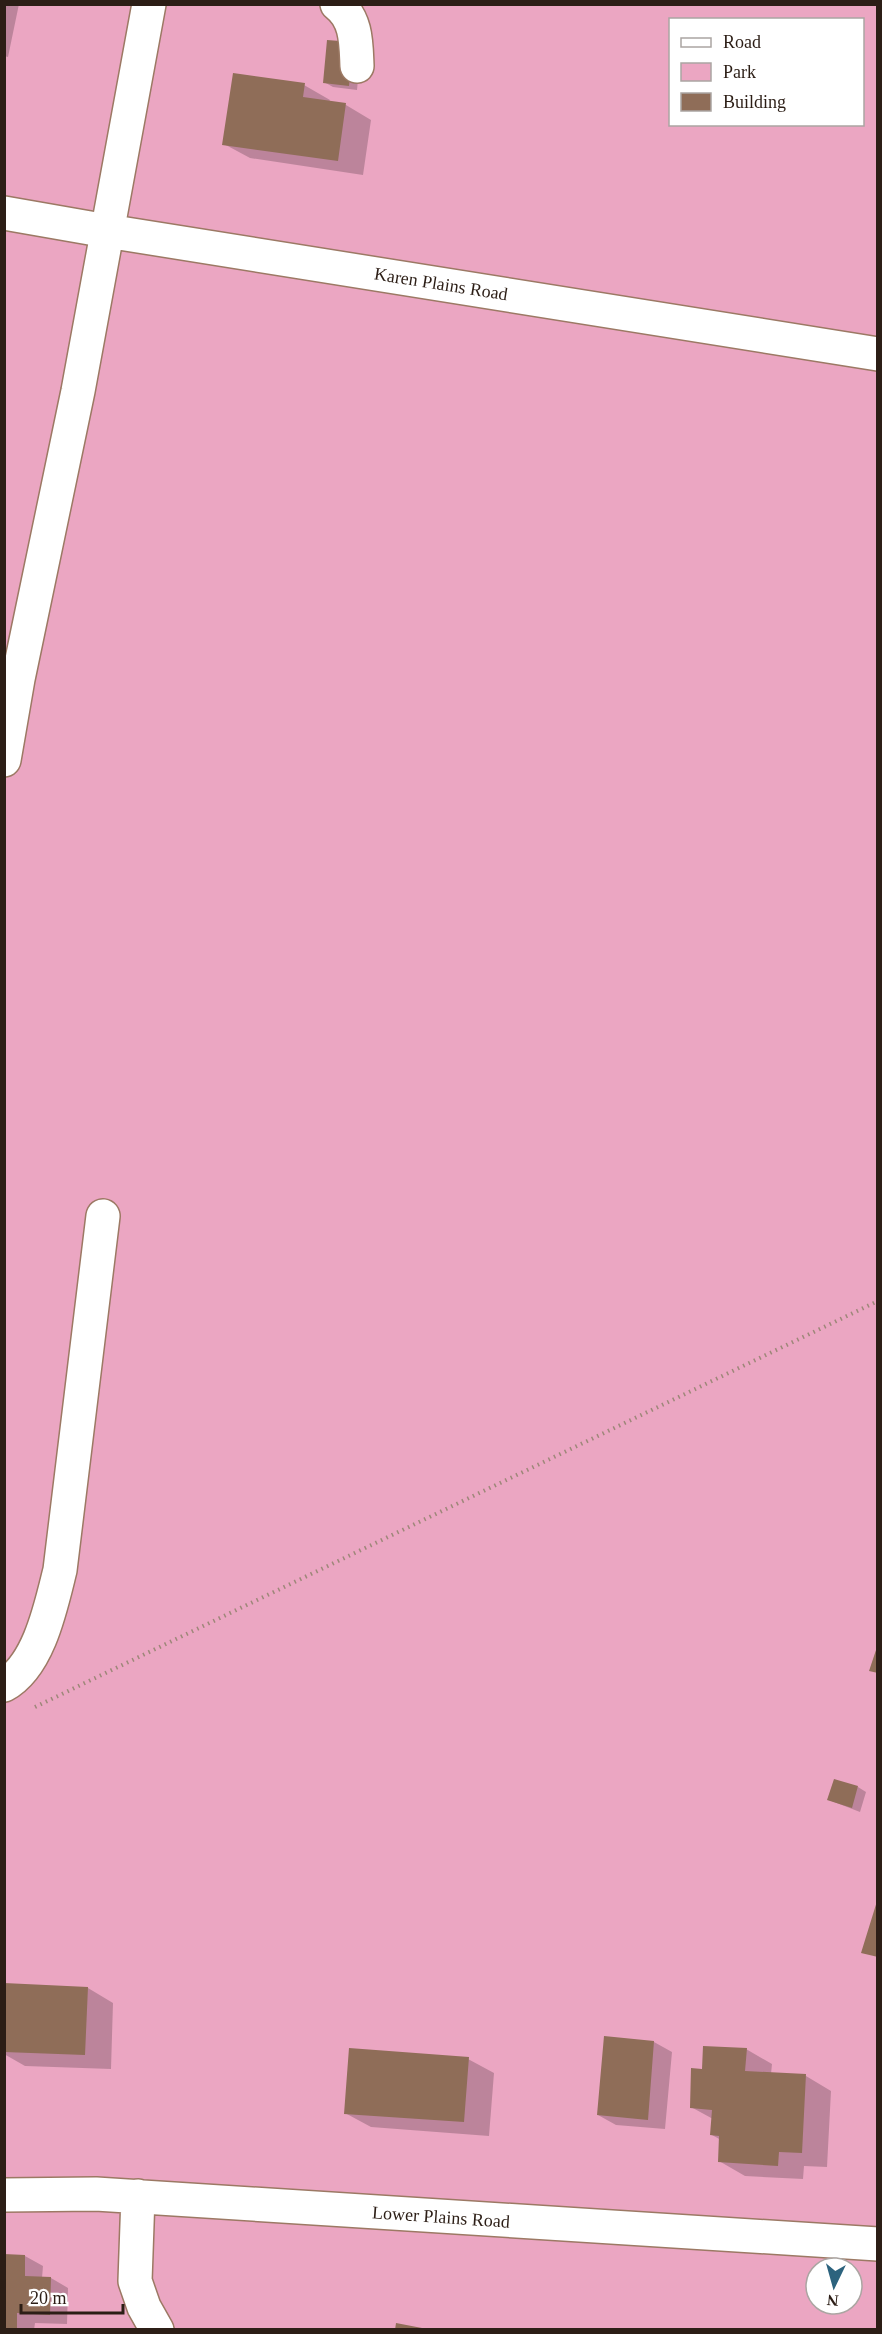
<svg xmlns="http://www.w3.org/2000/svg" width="882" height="2334" font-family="'Times New Roman',serif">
	<rect width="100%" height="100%" fill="#fddecb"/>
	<path fill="#eba6c2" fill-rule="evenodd" d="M5,5H877V2329H5ZM670,20H862V124H670ZM816,2268H852V2304H816Z"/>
	<path fill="#0003" d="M4,4H19L8,57L4,56Z
		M361,49L357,90L333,87L324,82Z
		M304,85L330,100L329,102L346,105L371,120L363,175L250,158L224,144Z
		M858,1787L866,1792L860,1812L829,1800Z
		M4,1985L88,1988L113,2003L111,2069L25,2066L4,2054Z
		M605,2038L654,2042L672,2052L665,2129L616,2125L598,2115Z
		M746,2049L772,2064L771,2074L806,2076L831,2091L827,2167L804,2166L803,2179L745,2176L719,2161L721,2140L712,2135L713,2119L691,2107L703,2070Z
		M468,2059L494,2073L489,2136L371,2127L345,2113Z
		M25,2256L43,2266L42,2278H51L68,2288L67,2324L35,2323L34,2330H4Z"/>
	<path fill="#8f6d58" d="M327,40L353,42L349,86L323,83Z
		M233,73L305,83L303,97L346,103L338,161L222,145Z
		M877,1647H878V1673L869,1671Z
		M834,1779L858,1786L852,1808L827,1800Z
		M878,1898V1957L861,1953Z
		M4,1983L88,1987L85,2055L4,2052Z
		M604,2036L654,2041L648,2120L597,2115Z
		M703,2046L747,2048L745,2071L806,2074L802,2153L779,2152L778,2166L718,2162L719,2136L710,2135L712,2110L690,2108L691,2068L702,2069Z
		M349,2048L469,2057L464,2122L344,2114Z
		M4,2254L25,2255V2276L51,2277L50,2315L17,2313V2330H4Z
		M396,2323L422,2328V2330H395Z"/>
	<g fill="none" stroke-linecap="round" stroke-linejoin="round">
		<defs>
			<path id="minor" d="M337,4C357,19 356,44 357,66
				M4,213L107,231L878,354
				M4,760L18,679L78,391L149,4
				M4,1685C39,1666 51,1606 60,1570L103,1216
				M4,2195L96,2194L878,2244
				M138,2196L135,2281L144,2307L157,2330"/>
		</defs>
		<use href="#minor" stroke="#9c7964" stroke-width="36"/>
		<path stroke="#9e8779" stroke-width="4" stroke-dasharray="1.5 4.5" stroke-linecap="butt" d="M35,1707L878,1301"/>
		<use href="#minor" stroke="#fff" stroke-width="33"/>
	</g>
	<g text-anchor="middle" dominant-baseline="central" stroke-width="5" stroke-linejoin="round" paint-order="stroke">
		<g font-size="18" fill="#2c1e16" stroke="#fff">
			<text transform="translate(441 284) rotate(9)">Karen Plains Road</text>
			<text transform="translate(441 2217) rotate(4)">Lower Plains Road</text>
		</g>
	</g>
	<rect width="882" height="2334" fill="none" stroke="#2c1e16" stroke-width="12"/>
	<rect x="669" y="18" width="195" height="108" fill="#ffffff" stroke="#aba5a2" stroke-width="1.5"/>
	<rect x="681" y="38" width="30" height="9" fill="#ffffff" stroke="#aba5a2" stroke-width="1.5"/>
	<text x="723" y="48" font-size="18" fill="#2c1e16">Road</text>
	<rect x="681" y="63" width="30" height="18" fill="#eba6c2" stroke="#aba5a2" stroke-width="1.5"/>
	<text x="723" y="78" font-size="18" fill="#2c1e16">Park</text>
	<rect x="681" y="93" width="30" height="18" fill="#8f6d58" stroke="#aba5a2" stroke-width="1.5"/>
	<text x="723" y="108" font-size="18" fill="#2c1e16">Building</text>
	<g transform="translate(834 2286) rotate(185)"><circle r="28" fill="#ffffff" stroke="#aba5a2" stroke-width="1.5"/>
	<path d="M0-4.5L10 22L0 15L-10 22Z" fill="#2c637e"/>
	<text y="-9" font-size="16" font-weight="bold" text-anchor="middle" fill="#2c1e16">N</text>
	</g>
	<path d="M21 2304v9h102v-9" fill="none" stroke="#2c1e16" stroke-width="3"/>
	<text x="30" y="2304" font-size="18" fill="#2c1e16" stroke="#ffffff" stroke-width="4.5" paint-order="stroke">20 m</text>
</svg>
